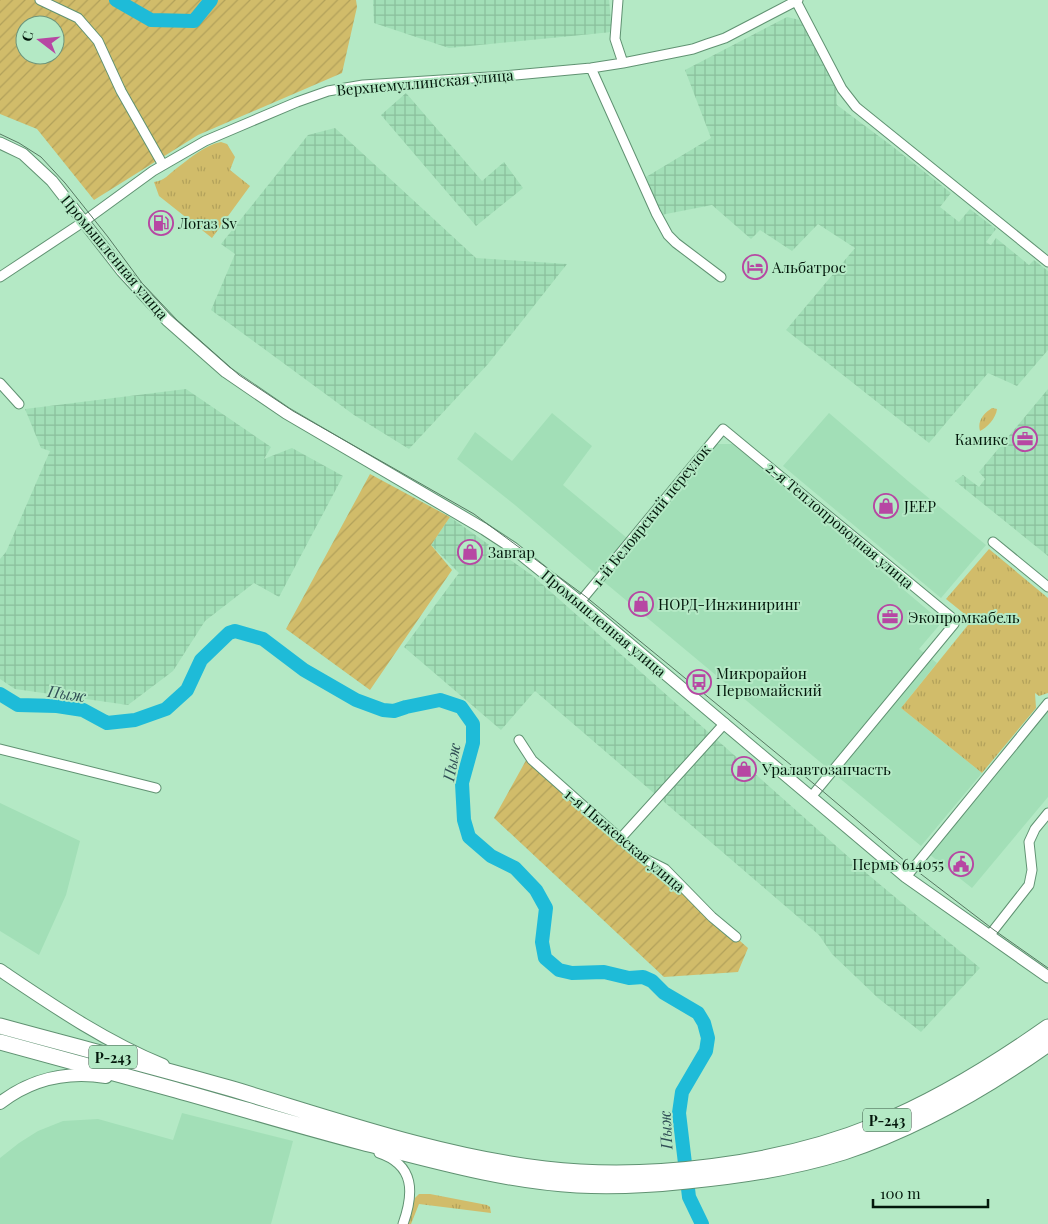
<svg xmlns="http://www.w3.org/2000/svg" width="1048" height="1224" font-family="'Playfair Display',serif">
	<defs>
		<pattern id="industrial-grid" width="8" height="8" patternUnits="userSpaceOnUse" patternTransform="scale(1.25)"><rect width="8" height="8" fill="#a2dfb7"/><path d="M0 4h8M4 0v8" fill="none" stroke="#8abf9c"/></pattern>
		<pattern id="grass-tufts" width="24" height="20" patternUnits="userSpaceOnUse" patternTransform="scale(1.25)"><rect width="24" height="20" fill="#d1bc6a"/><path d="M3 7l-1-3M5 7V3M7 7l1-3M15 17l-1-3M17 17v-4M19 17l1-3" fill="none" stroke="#b2a15b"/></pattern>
		<pattern id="garden-furrows" width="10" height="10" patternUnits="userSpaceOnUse" patternTransform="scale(1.25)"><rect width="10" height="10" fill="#d1bc6a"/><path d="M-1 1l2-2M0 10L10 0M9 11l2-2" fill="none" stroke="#b2a15b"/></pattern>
	</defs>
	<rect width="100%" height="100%" fill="#b4e9c5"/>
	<path fill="#a2dfb7" d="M552,413L592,446L563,485L627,538L596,574L515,505L457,459L475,432L512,461Z
		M829,413L908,481L986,545L941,598L783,466Z
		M715,444H732L776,479L860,553L942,622L919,649L937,663L901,708L982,773L921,846L603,581Z
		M1048,708V797L972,888L929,854Z
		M0,803L80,841L66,895L39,955L0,931Z
		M182,1113L293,1141L271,1224H0V1158L19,1143L38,1131L63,1121L98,1119L173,1140Z"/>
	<path fill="url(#industrial-grid)" d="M373,0H609L612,32L449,48L374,23Z
		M787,17L800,20L836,89L837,105L892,146L951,193L940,207L959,222L970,209L996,229L986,242L989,244L991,245L996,238L1029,265L1034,260L1048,271V350L1017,386L988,373L929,443L786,330L855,248L818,224L792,251L760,230L751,239L712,205L661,215L646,177L711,138L685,70Z
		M406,93L482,181L504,162L523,188L476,226L381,115Z
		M335,128L476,258L567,264L488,364L409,449L354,415L211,310L235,254L221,244L308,135Z
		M186,389L271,447L264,459L292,448L343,476L279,597L254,583L205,621L173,671L128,705L15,689L0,679V559L6,552L50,451L41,448L25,409Z
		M1048,389V556L955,481L963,475L979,487L985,479L979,472Z
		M450,517L533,576L871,877L980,968L921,1032L878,998L832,954L819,935L535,691L501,730L404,647L459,573L431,545Z"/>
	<path fill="url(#grass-tufts)" d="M221,142L227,144L235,157L230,170L250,186L212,238L159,196L154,182C164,181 169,174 177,168C190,158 205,145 221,142Z
		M992,408L997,409C996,418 987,428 980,431C977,421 984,413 992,408Z
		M989,549L1048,598V693L1039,696L1035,693L1036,708L982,773L901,708L972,620L946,599Z
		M419,1194H430L487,1205L490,1207L491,1213L419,1204L411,1224H406L415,1198Z"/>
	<path fill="url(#garden-furrows)" fill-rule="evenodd" d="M0,0H356L357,7L342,73L198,135L94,200L37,129L0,114ZM25,25H55V55H25Z
		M370,474L450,517L431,545L452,570L370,690L286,629Z
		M529,755L748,948L738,972L664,977L494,818Z"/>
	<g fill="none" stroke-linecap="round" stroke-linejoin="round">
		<path stroke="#1ebbd8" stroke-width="14" d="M116,0L151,20L194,21L211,0
			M0,694L18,705L57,706L83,710L107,723L135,720L166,709L187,690L201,660L229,633L235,631L263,639L304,670L356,700L383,710L394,711L406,707L440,700L461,707L473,724V743L462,783L464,820L469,837L491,856L515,868L536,890L546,908L542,942L545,958L559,970L572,973L604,972L629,978L643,977L652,981L664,993L698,1013L704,1023L708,1038L706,1051L682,1092L679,1113L689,1197L702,1224"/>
		<defs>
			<path id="street" d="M40,0L78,18L98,41L121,91L163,165
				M618,0L615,39L623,63
				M796,1L842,89L856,107L1048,262
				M591,68L656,213L668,235L676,243L721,277
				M0,277L83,222L153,171L205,141L297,102L328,91L363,85L504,76L591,68L623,63L693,49L707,44L725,38L798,0
				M0,383L19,404
				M993,542L1048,587
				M580,602L723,429L951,617L954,624L811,797
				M519,740L532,760L641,857L665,869L712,917L736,937
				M0,749L156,788
				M620,839L725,723
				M906,877L1048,703
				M989,936L1029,885L1032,870L1029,842L1035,829L1048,813
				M379,1153C415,1165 414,1193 403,1224"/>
			<path id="secondary" d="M0,143L23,154L52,181L122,271L167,320L226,372L286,413L484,529L513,548L580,602L906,877L1048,977"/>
			<path id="primary" d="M0,970C52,1005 104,1041 163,1065
				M0,1103C31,1079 68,1071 106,1077"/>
			<path id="highway" d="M0,1026C76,1047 153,1066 229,1088C333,1119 437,1156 545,1169C649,1181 778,1165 876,1125C938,1100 994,1065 1048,1027
				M0,1042C58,1058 117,1074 176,1090C237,1107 299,1126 361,1142C432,1160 504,1181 577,1185C614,1187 651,1185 687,1181C741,1176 793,1168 844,1152C917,1128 986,1088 1048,1044"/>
		</defs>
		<use href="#street" stroke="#609272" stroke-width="11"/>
		<use href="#secondary" stroke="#609272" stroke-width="13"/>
		<use href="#primary" stroke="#609272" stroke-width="14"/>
		<use href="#highway" stroke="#609272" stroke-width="17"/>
		<use href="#street" stroke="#fff" stroke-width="9"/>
		<use href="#secondary" stroke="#fff" stroke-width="11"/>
		<use href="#primary" stroke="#fff" stroke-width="12"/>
		<use href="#highway" stroke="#fff" stroke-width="15"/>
		<path stroke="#567962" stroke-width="1" d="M0,134L19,143L41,157L65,183L108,237L142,283L177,320L239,375L293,411L474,514L585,596L819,788L913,868L994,930L1048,968"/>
	</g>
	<defs>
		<symbol id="fuel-ring" viewBox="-11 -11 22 22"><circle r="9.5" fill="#b4e9c5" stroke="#b747a3" stroke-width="1.5"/><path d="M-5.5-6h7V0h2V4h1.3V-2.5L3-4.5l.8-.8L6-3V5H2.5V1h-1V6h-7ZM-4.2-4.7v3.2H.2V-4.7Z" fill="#b747a3"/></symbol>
		<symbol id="hotel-ring" viewBox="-11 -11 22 22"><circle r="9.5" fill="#b4e9c5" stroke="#b747a3" stroke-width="1.5"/><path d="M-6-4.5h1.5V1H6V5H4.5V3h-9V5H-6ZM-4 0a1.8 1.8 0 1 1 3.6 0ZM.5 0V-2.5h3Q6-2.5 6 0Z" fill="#b747a3"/></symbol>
		<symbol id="office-ring" viewBox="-11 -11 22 22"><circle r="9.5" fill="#b4e9c5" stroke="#b747a3" stroke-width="1.5"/><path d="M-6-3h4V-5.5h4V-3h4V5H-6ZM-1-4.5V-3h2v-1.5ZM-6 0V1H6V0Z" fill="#b747a3"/></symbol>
		<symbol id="shop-ring" viewBox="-11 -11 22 22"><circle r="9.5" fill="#b4e9c5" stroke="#b747a3" stroke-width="1.5"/><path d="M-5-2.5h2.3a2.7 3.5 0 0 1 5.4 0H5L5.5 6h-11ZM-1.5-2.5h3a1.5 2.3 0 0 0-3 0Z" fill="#b747a3"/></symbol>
		<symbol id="bus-ring" viewBox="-11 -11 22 22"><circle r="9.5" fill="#b4e9c5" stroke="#b747a3" stroke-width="1.5"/><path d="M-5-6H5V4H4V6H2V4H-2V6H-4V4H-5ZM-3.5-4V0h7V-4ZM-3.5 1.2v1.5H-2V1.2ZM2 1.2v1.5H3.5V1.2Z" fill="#b747a3"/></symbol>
		<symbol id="civic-ring" viewBox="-11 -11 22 22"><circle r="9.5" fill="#b4e9c5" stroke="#b747a3" stroke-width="1.5"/><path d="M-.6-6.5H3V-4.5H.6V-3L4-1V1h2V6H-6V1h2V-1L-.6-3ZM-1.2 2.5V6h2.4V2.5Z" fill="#b747a3"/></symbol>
	</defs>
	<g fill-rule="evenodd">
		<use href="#fuel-ring" x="147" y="209" width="28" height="28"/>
		<use href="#hotel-ring" x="741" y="253" width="28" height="28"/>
		<use href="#office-ring" x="1011" y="425" width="28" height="28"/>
		<use href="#shop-ring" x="872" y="492" width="28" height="28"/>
		<use href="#shop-ring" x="456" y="538" width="28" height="28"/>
		<use href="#shop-ring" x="627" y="590" width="28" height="28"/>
		<use href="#office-ring" x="876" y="603" width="28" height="28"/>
		<use href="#bus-ring" x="685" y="668" width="28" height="28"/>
		<use href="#shop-ring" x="730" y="755" width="28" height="28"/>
		<use href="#civic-ring" x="947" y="850" width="28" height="28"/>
	</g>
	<g text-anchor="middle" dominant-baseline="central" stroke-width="4" stroke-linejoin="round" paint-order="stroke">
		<g fill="#b4e9c5" stroke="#385643" stroke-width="1">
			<rect x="89" y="1045.5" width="48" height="23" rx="4"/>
			<rect x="863" y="1108.5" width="48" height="23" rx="4"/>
		</g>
		<g font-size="14" font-weight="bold" fill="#03170b">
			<text x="113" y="1057">Р-243</text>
			<text x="887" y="1120">Р-243</text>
		</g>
		<g font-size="15" fill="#03170b" stroke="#b4e9c5">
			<text transform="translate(425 82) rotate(-5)">Верхнемуллинская улица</text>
			<text transform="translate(115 257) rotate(50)">Промышленная улица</text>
			<text transform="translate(651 515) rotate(-51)">1-й Белоярский переулок</text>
			<text transform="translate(840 525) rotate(40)">2-я Теплопроводная улица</text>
			<text transform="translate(604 623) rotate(40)">Промышленная улица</text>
			<text transform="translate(625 840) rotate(40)">1-я Пыжевская улица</text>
		</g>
		<g font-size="15" fill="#03170b" stroke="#b4e9c5" text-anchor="start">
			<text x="178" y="223">Логаз Sv</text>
			<text x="772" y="267">Альбатрос</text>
			<text x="1008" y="439" text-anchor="end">Камикс</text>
			<text x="904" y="506">JEEP</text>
			<text x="488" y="552">Завгар</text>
			<text x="658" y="604">НОРД-Инжиниринг</text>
			<text x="908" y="617">Экопромкабель</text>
			<text x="716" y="673">Микрорайон<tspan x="716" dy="17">Первомайский</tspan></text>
			<text x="762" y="769">Уралавтозапчасть</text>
			<text x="944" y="864" text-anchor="end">Пермь 614055</text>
		</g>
		<g font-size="16" font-style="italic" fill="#325057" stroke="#b4e9c5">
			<text transform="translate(67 693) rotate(8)">Пыж</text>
			<text transform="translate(451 762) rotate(-80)">Пыж</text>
			<text transform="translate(665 1130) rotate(-93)">Пыж</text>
		</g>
	</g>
	<g transform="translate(40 40) rotate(286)"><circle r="24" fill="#b4e9c5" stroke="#6d957b"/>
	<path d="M0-4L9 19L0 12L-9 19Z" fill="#b747a3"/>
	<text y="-8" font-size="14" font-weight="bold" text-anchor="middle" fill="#03170b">С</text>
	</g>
	<path d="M873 1199v8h115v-8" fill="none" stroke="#03170b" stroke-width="2.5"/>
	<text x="880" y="1199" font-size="15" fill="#03170b" stroke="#b4e9c5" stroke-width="4" paint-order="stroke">100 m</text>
</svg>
